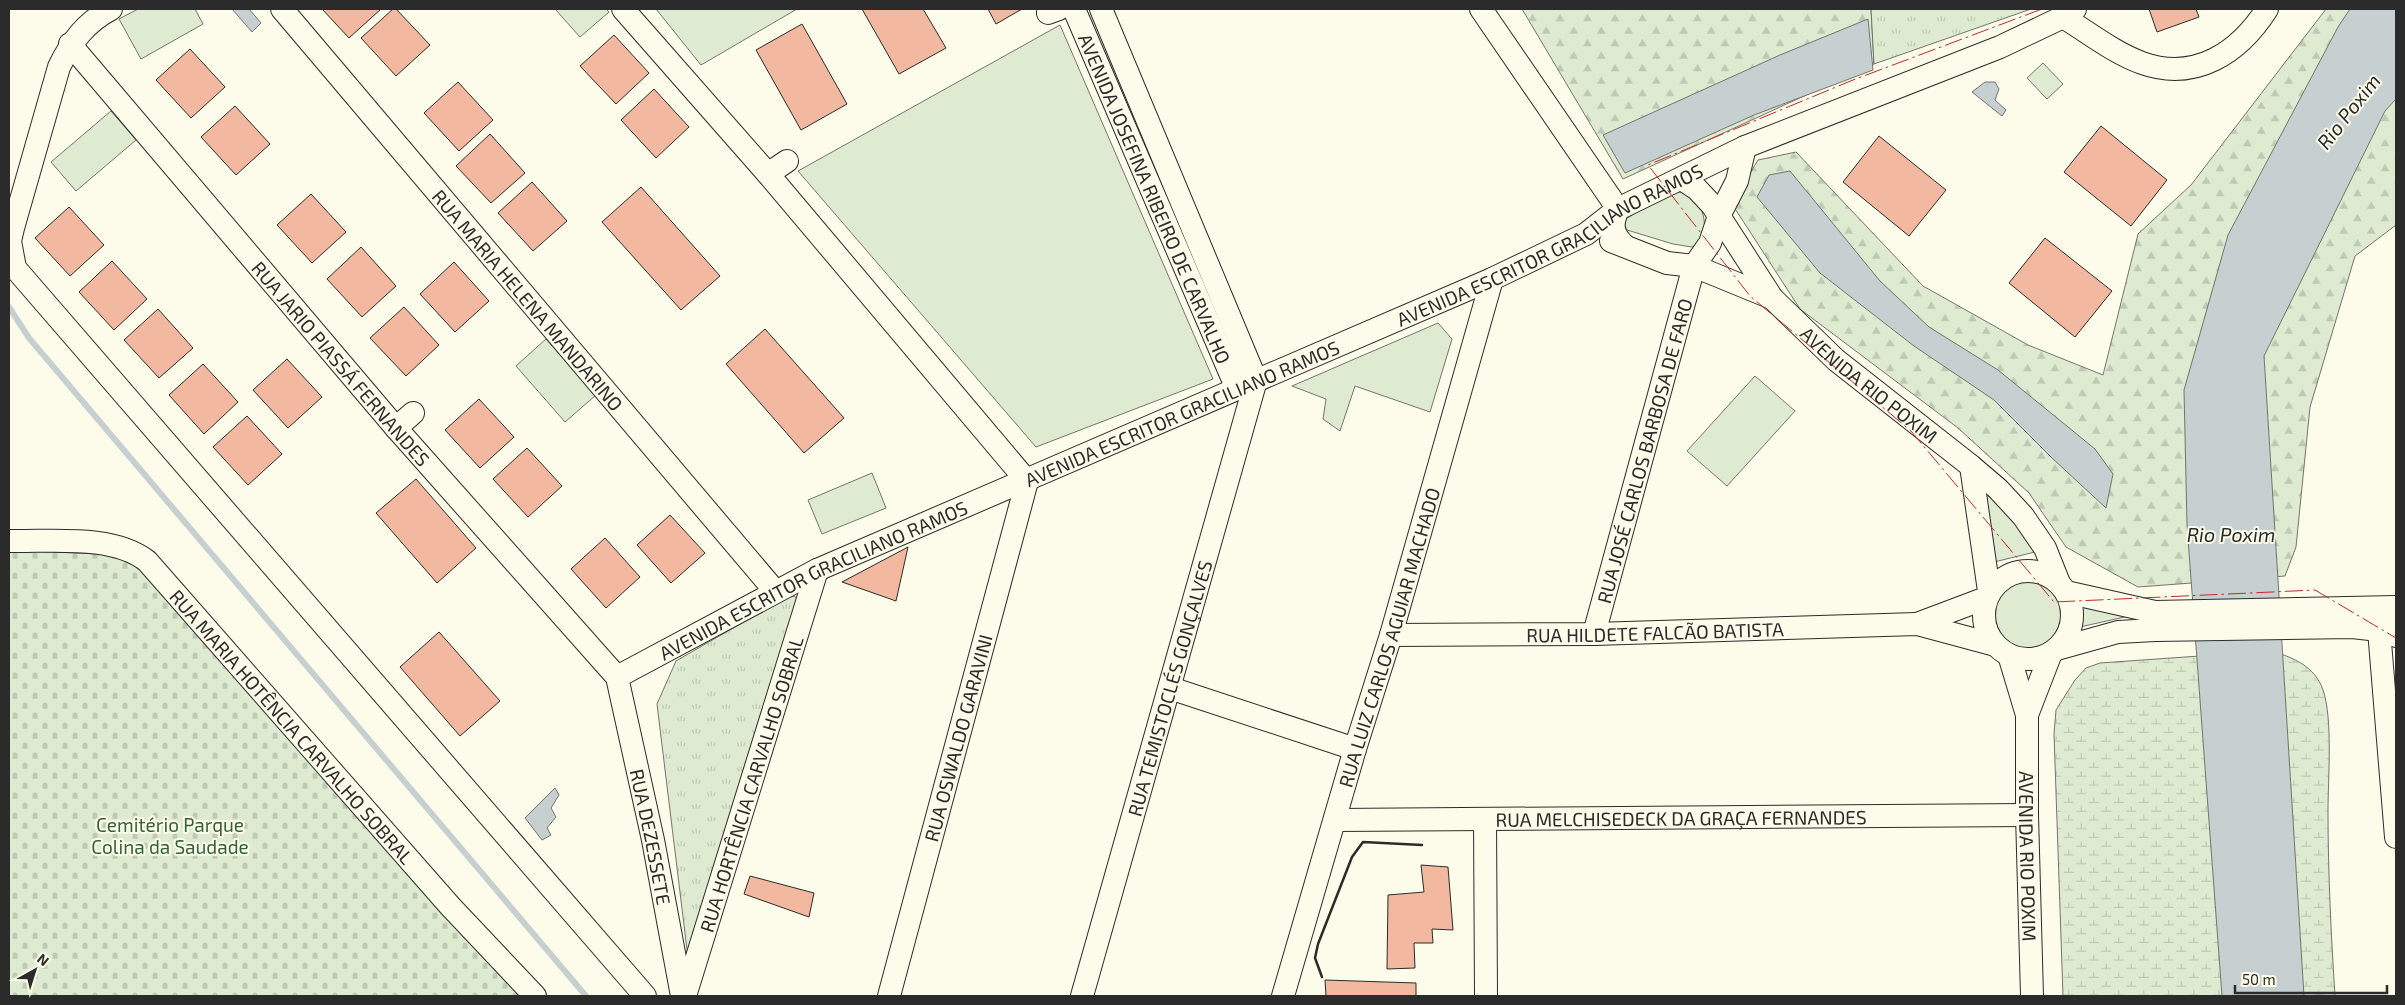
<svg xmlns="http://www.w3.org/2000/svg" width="2405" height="1005" font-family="'Exo 2',sans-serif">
	<defs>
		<pattern id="forest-firs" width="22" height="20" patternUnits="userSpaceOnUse" patternTransform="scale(1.25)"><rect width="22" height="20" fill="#deebd1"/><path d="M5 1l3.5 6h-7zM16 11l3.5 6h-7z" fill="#bfcab4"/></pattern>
		<pattern id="wetland-marsh" width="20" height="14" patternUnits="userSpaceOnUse" patternTransform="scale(1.25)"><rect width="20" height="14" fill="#deebd1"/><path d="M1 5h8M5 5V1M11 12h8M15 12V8" fill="none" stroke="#bfcab4"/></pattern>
		<pattern id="cemetery-stones" width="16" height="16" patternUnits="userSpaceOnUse" patternTransform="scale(1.25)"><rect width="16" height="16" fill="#deebd1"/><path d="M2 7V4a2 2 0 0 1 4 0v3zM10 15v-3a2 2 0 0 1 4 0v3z" fill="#bfcab4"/></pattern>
		<pattern id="park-tufts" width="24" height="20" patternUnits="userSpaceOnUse" patternTransform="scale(1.25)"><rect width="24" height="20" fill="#deebd1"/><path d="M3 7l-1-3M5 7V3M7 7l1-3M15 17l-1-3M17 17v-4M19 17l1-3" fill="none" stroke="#bfcab4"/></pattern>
	</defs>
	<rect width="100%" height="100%" fill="#fdfbea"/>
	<path fill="#deebd1" stroke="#74746e" d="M138,9H195L203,24L141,59L119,19Z
		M555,9H606L609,12L580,37Z
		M656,9H797L701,65Z
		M1060,25L1213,379L1036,447L798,171Z
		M2043,63L2063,84L2047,99L2027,78Z
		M111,111L136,140L76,191L51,162Z
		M1680,192C1704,201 1707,219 1703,242L1692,247L1673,244L1627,230L1625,226L1626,219L1667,193Z
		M1438,323L1452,339L1430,412L1355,386L1340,431L1323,419L1326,399L1292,386Z
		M546,339L596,395L565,422L516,366Z
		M1755,376L1795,411L1727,486L1687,451Z
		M872,473L886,508L822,534L808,500Z
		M1980,488L1997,494L2035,552L1994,562Z
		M1989 615a38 38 0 1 1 76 0a38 38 0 1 1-76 0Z
		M2076,596L2134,615L2075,628Z"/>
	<path fill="url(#forest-firs)" stroke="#74746e" d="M1522,9H1871L1874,64L1623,179Z
		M2326,9H2396V225L2355,256L2310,407L2296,547L2285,576L2138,587L2066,547L2029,493L1958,428L1800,309L1732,204L1758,160L1796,152L1923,286L2028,345L2103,375L2138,234L2191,185Z"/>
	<path fill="url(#wetland-marsh)" stroke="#74746e" d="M2271,651C2292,657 2315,666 2323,690C2333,719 2328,778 2328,811C2328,873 2331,934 2335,996H2063L2054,734L2056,710L2075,680L2086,668L2100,663Z"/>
	<path fill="url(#cemetery-stones)" stroke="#74746e" d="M9,550L142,556L522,996H9Z"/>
	<path fill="url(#park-tufts)" stroke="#74746e" d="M1871,9H2031L1874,64Z
		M790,595L800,599L689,966L657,704L676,661Z"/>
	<path fill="#c7d0d0" stroke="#74746e" d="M232,9H249L261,23L252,32Z
		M2350,9H2396V99L2385,111L2264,356L2304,996H2222L2187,525L2184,390L2228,235L2338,27Z
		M1868,19L1873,70L1754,115L1625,173L1603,135L1780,55Z
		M1985,82H1995L1999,89L1995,100L2006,110L2002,116L1972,92Z
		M1790,171L1880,281L1929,327L1998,370L2095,449L2113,474L2106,508L2052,458L1994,400L1914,346L1820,273L1757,197L1769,175Z
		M555,788L559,795L551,808L556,817L547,828L551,835L542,840L525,818Z"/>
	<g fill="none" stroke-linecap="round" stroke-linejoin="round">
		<path stroke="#c7d0d0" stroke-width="6" d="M9,307L29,338L586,996"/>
	</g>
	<path fill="#f2b8a0" stroke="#2b2b2b" d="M322,9H381L349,38Z
		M393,9H396L430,45L396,76L361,38Z
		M862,9H923L946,48L899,74Z
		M988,9H1022L996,24Z
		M2149,9H2196L2199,17L2157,32Z
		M802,24L847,104L801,130L756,50Z
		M614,35L649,73L616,104L580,66Z
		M190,49L225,87L191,118L156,80Z
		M458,82L493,120L459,151L424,113Z
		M654,89L689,127L656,158L621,120Z
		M235,106L270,144L236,175L201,137Z
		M2101,126L2167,180L2131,226L2064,172Z
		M490,134L525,173L491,203L456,166Z
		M1879,136L1946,190L1909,236L1843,182Z
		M532,182L567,221L533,251L498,213Z
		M641,187L720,276L681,310L602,222Z
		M311,194L346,232L312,263L277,225Z
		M69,207L104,245L70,276L35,238Z
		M2045,238L2112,291L2075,337L2009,283Z
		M361,247L396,286L362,317L327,279Z
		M112,261L147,299L114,330L79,292Z
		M454,262L489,301L455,332L420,294Z
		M404,307L439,345L406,376L370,338Z
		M158,309L193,348L159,378L124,340Z
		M765,329L844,418L804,453L726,364Z
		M287,359L322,397L288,428L253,390Z
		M203,364L238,402L204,434L169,395Z
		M479,399L514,437L480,468L445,430Z
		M247,416L282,454L248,485L213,447Z
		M527,448L562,486L528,517L493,479Z
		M416,479L476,548L437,583L376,513Z
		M670,515L705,553L671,583L637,545Z
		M605,538L640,577L606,608L571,569Z
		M908,547L896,601L842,582Z
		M439,632L500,701L460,736L400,667Z
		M1421,865L1448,867L1453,930L1432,929L1433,943H1414L1415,968L1387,969L1388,895L1424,892Z
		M750,876L814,893L809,917L744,894Z
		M1325,980L1416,983V996H1326Z"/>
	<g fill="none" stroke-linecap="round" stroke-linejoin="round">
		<defs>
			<g id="minor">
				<path d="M111,9C86,22 71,42 59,67L13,228L10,241L15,268L645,996"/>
				<path id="s1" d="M282,9L775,591"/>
				<path d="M623,9L768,174L1027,481L889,996"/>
				<path id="s2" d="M1074,9L1237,389"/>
				<path d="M1101,9L1256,380"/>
				<path d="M1481,9L1618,209C1611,224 1612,234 1624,245"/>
				<path d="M1048,13L1059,9"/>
				<path d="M2063,17C2088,32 2114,53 2142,63C2195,82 2239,53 2267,9"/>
				<path id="s3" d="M70,44L396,428L617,677L653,840L682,996"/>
				<path d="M768,174L787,161"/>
				<path id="s4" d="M1682,179L1697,189L1712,205L1772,298L1836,360L1971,466L1998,489L2023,516L2045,548L2059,583"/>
				<path d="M1611,241L1667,263L1694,266L1772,298"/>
				<path d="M396,428L413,413"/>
				<path d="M1971,466L1989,591"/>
				<path id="s5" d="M9,541C51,542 113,534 147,561L450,906L535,996"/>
				<circle cx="2028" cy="615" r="44"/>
				<path d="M2066,592L2155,612L2396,607"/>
				<path d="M2386,618L2379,630L2396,837"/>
				<path d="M1917,624L1986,598"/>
				<path id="s6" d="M1594,634L1694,266L1710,243L1719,216L1737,181L1745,147"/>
				<path id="s7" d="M1391,635L1594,634L1917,624L1995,645"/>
				<path d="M2057,649L2118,632L2155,630L2352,627L2379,630L2396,636"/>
				<path id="s8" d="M2009,655L2027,715V815L2032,996"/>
				<path id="s9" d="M617,677L817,570L1492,279L1586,234L1618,209L1745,147L2000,47L2063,17L2075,9"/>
				<path d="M1170,688L1355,749"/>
				<path d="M2027,715L2051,653"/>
				<path d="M1485,819L1486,996"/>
				<path id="s10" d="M1336,820L2027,815"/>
				<path id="s11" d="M685,996L817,570"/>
				<path id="s12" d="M1082,996L1256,380"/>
				<path id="s13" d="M1283,996L1355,749L1391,635L1492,279"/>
			</g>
		</defs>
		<use href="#minor" stroke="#2b2b2b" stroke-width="24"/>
		<use href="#minor" stroke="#fdfbea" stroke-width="22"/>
		<path stroke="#2b2b2b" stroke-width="2.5" d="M1322,977L1315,958L1318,944L1352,857L1363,842L1422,845"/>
		<path stroke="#c62828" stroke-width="1" stroke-dasharray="18 4 2.5 4" stroke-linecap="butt" d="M2042,9L1853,80L1648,165L1750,296L1911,431L2054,602L2315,590L2396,638"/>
	</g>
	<g text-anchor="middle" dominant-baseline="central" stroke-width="4" stroke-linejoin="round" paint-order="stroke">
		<g font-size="19" fill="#2b2b2b" stroke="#fdfbea">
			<text stroke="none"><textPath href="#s2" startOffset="206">AVENIDA JOSEFINA RIBEIRO DE CARVALHO</textPath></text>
			<text stroke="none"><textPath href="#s9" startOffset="1029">AVENIDA ESCRITOR GRACILIANO RAMOS</textPath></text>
			<text stroke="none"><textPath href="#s1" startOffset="381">RUA MARIA HELENA MANDARINO</textPath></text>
			<text stroke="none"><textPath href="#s3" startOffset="419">RUA JARIO PIASSÁ FERNANDES</textPath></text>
			<text stroke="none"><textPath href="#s4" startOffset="281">AVENIDA RIO POXIM</textPath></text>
			<text stroke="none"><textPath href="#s9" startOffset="624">AVENIDA ESCRITOR GRACILIANO RAMOS</textPath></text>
			<text stroke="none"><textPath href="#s6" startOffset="190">RUA JOSÉ CARLOS BARBOSA DE FARO</textPath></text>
			<text stroke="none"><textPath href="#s9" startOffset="219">AVENIDA ESCRITOR GRACILIANO RAMOS</textPath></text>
			<text stroke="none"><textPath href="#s7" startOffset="264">RUA HILDETE FALCÃO BATISTA</textPath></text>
			<text stroke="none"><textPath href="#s13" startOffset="374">RUA LUIZ CARLOS AGUIAR MACHADO</textPath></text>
			<text stroke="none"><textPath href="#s12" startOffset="320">RUA TEMISTOCLÉS GONÇALVES</textPath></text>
			<text stroke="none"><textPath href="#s5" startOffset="362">RUA MARIA HOTÊNCIA CARVALHO SOBRAL</textPath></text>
			<text transform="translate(958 738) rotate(-75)">RUA OSWALDO GARAVINI</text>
			<text stroke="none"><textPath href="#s11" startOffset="222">RUA HORTÊNCIA CARVALHO SOBRAL</textPath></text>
			<text stroke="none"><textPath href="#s10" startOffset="345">RUA MELCHISEDECK DA GRAÇA FERNANDES</textPath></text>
			<text stroke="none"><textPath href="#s3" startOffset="1000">RUA DEZESSETE</textPath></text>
			<text stroke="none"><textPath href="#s8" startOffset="204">AVENIDA RIO POXIM</textPath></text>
		</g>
		<g font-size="19" fill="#34623c" stroke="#fdfbea">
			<text x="170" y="824">Cemitério Parque<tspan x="170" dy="22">Colina da Saudade</tspan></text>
		</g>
		<g font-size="20" font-style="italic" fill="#2b2b2b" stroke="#fdfbea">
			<text transform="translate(2348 111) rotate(-52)">Rio Poxim</text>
			<text x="2231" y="534">Rio Poxim</text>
		</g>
	</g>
	<rect width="2405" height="1005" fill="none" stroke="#2b2b2b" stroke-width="20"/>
	<g transform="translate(35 970) rotate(39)" stroke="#fdfbea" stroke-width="4" paint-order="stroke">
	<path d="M0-4L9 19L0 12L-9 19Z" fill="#2b2b2b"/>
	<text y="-8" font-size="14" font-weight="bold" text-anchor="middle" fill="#2b2b2b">N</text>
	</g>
	<path d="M2235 985v8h152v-8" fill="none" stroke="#2b2b2b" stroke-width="2.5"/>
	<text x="2242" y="985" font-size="15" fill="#2b2b2b" stroke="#fdfbea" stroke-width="4" paint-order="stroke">50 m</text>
</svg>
